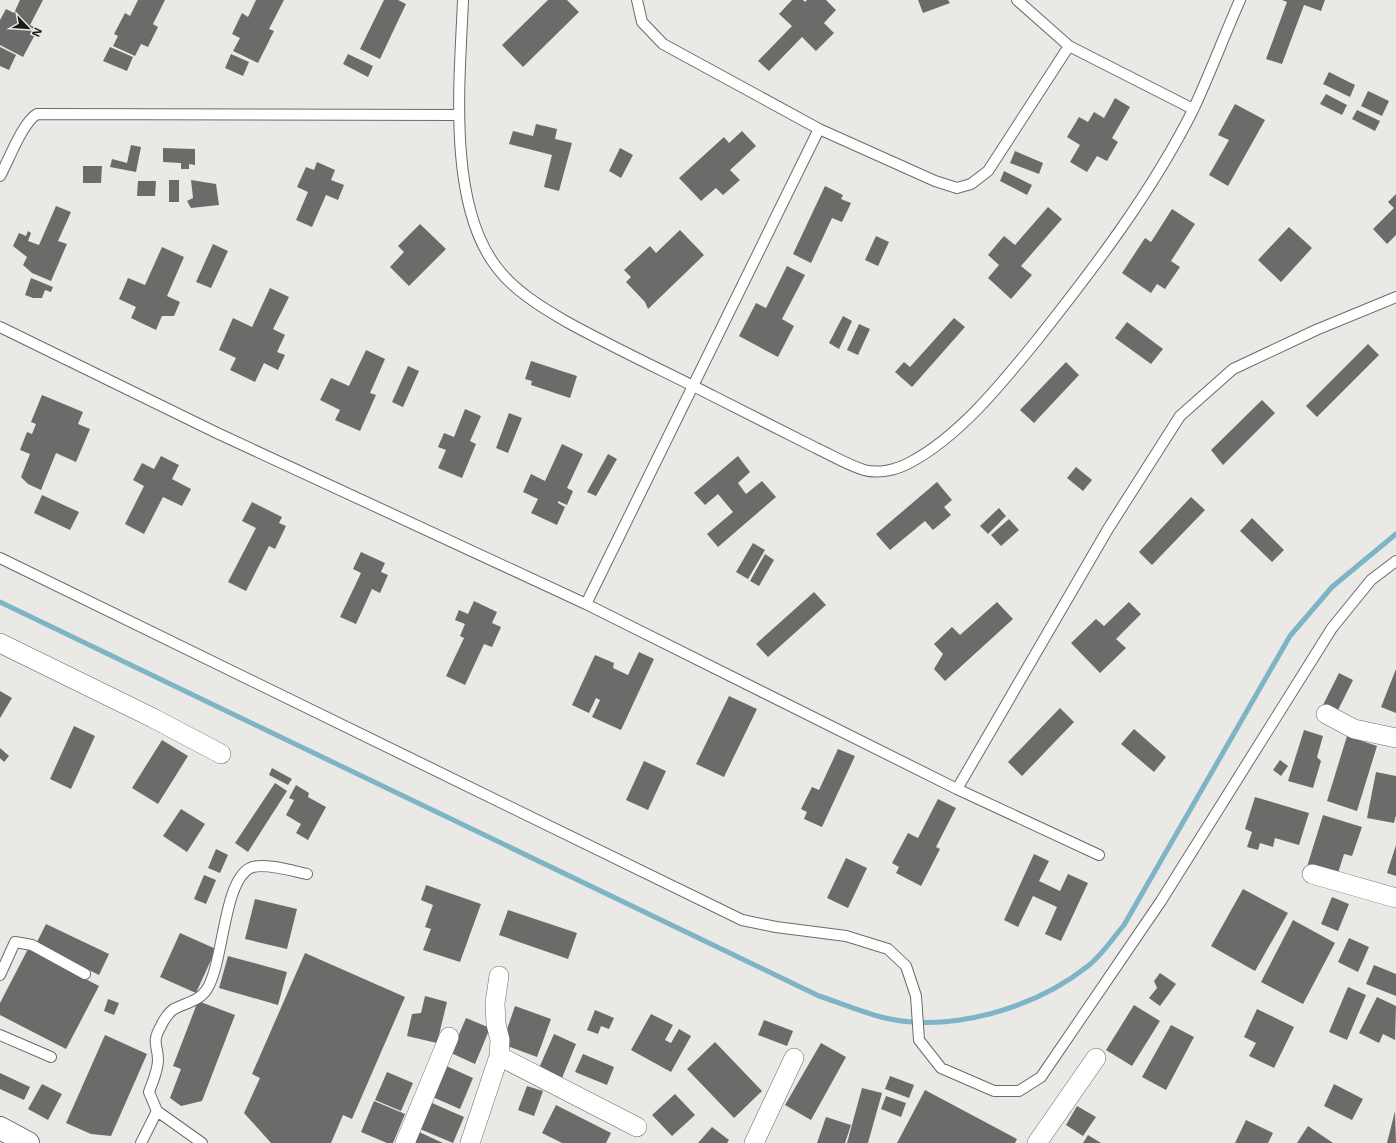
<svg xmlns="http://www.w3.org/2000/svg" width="1396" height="1143" font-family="'Noto Sans',sans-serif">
	<rect width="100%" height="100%" fill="#eae9e6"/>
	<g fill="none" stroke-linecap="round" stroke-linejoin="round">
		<path stroke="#7db4c6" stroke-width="5" d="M0,602L819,996C841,1003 863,1013 885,1018C952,1033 1035,1008 1088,966C1102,955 1113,938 1124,925L1290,636L1332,587L1396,534"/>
	</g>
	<path fill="#6c6b69" d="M20,0H43L30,25L38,29L23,57L0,45V20L6,9L14,13Z
		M138,0H165L153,24L158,27L148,47L141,44L135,56L113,46L118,36L114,34L125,13L130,16Z
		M256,0H284L269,29L274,31L258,63L233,51L240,38L232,34L242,13L248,17Z
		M384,0H398L406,4L380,59L360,49Z
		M548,0H567L579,12L523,67L502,45Z
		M792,0H803L805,2L807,0H826L836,10L824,23L834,33L816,51L802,37L769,71L758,61L792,26L779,14Z
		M918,0H948L950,3L923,13Z
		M1282,0H1325L1321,11L1304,5L1282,64L1266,59L1287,2Z
		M0,47L16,55L9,70L0,66Z
		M110,47L133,57L127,71L103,61Z
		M231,54L249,62L243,76L225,68Z
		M348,54L373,66L368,77L343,64Z
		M1329,72L1355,85L1350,97L1323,84Z
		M1368,91L1389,101L1382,116L1361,106Z
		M1326,94L1347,105L1342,115L1320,104Z
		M1115,98L1130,107L1112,138L1118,142L1107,161L1097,156L1087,172L1070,162L1080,145L1067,137L1079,117L1088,122L1094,112L1104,118Z
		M1235,104L1265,120L1228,186L1209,175L1229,140L1218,135Z
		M1357,110L1380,121L1375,131L1352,119Z
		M536,124L557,129L555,139L572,143L559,191L544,187L552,155L509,144L513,131L533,136Z
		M742,131L756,146L730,170L740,180L723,195L716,188L701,201L679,178L724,137L729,143Z
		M131,145L141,147L136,172L110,167L112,159L127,163Z
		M163,148L195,149V165L189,164V169H181V163L163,162Z
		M620,148L633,155L621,178L609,171Z
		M1015,151L1043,163L1039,174L1010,163Z
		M317,162L335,170L331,180L344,185L338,200L326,195L312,227L296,220L308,192L297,187L306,167L314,170Z
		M83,166H102L101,183H83Z
		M1004,171L1032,185L1027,195L1000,181Z
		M169,180H179V202H169Z
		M191,180L216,184L219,205L191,208L187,201L193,198Z
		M138,181H156L155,196H137Z
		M825,186L843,195L841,199L851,203L842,222L832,218L811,263L793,254Z
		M1396,194V235L1387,244L1373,229L1394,208L1388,202Z
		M56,206L71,212L58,241L67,244L51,281L32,273L23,265L27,257L13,246L19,233L26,236L28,231L31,233L28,241L39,245Z
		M1048,207L1062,219L1021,266L1032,275L1011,299L988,278L999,265L988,255L1004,236L1015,245Z
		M1172,209L1195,224L1171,261L1180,267L1165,289L1157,284L1151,293L1122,273L1145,238L1151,242Z
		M420,224L446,249L409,286L390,267L404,252L398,246Z
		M1289,227L1312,248L1281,282L1258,260Z
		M680,230L704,255L648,309L645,302L626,282L631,277L624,270L650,246L656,253Z
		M876,236L889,242L878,266L865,260Z
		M213,244L228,251L211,288L196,282Z
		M162,247L184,257L167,296L180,302L174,316H162L156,330L131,318L136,307L119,299L128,278L145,285Z
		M787,266L805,275L782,319L794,326L778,357L739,336L756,303L766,308Z
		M31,278L53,287L51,292L45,290L42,298H33L25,295Z
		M270,288L289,297L273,329L285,335L277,352L285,355L278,370L264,363L255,382L230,370L236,358L219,350L233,318L252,327Z
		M843,316L852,321L839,349L829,343Z
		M954,318L965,327L912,387L895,372L904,362L910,367Z
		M1127,322L1163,349L1151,364L1115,338Z
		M859,324L870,329L858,355L847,350Z
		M1368,344L1379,355L1317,417L1306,406Z
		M366,350L385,359L370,393L376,395L360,431L335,420L340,410L320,400L331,378L349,386Z
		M531,361L577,376L570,398L531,385L532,381L525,379Z
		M1066,362L1079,375L1034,423L1020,410Z
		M408,366L419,371L403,407L392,402Z
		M42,395L83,412L78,424L90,429L76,462L56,453L41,490L28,484L21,477L30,454L20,450L27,432L32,434L36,424L31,422Z
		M1262,400L1275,413L1223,465L1211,450Z
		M465,409L481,416L470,441L476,444L462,478L438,468L446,450L438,447L444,433L454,437Z
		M509,413L522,418L508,453L496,448Z
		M562,444L583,454L567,488L573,491L567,505L558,501V503L565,507L557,525L531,513L538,499L523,492L531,474L545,481Z
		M608,454L617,459L596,496L587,492Z
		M161,456L179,465L172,479L191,489L182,506L163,497L144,534L125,524L144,486L133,480L142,463L154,469Z
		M738,456L750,472L738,483L746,494L762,481L776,497L718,547L707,534L733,512L718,494L705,505L694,493Z
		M1076,467L1092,480L1083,491L1067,478Z
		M937,482L952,500L944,507L951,515L933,530L925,521L890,550L876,534Z
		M42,495L79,512L70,530L34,513Z
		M1191,497L1205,510L1152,565L1139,552Z
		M252,502L282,517L279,523L286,526L275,549L269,546L246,591L228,582L256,528L242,521Z
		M999,508L1006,516L988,534L980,526Z
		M1252,518L1284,550L1272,562L1240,531Z
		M1009,519L1019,530L1001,546L991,535Z
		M753,543L765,550L748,579L736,572Z
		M361,552L385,563L381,572L388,575L380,593L372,589L356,624L340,617L361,573L353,569Z
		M765,554L774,560L759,586L750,581Z
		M814,592L826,605L768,657L756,644Z
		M474,601L497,612L492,623L501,627L492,647L484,644L465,685L446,676L464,638L460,636L465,624L455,620L459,610L468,614Z
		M997,602L1013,619L945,681L934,669L943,654L934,644L952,627L960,635Z
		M1129,602L1141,614L1116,639L1126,648L1100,673L1071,643L1096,619L1104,626Z
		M639,652L654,659L621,730L592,717L600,700L596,698L589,713L572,705L595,655L614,663L613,668L628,675Z
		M1396,669V713L1381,707Z
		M1339,673L1353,680L1334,718L1320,711Z
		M0,691L12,698L0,718Z
		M729,696L757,709L724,777L696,764Z
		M1060,708L1074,722L1022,776L1008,762Z
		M74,726L95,736L71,789L50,779Z
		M1134,729L1166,757L1154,772L1121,744Z
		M1304,730L1323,736L1317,757L1321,761L1313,788L1288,781Z
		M1347,736L1377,746L1357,811L1327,801Z
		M162,740L188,756L158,804L132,788Z
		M0,748L9,756L4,762L0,758Z
		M838,749L855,756L822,827L804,819L807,812L801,809L812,787L819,790Z
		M1280,760L1288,766L1281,776L1273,770Z
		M644,761L666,771L648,810L626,800Z
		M272,768L292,779L288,785L269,775Z
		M1376,772L1396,776V815L1394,823L1367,818Z
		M275,783L287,791L248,852L235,843Z
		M296,785L309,793L308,797L326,807L308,840L296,833L301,824L286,815L294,800L289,798Z
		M1255,797L1309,813L1299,845L1275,838L1273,847L1260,843L1258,850L1247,847L1252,832L1245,829Z
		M938,799L956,808L936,847L940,849L921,886L896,873L899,867L892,863L908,833L918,838Z
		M181,809L205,824L187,852L163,836Z
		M1323,815L1362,827L1352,856L1344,854L1338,873L1306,870Z
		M1396,845V876L1387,873Z
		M216,849L228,855L220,873L208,868Z
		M1034,854L1049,861L1039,881L1060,891L1068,874L1088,883L1061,941L1045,934L1057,907L1033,896L1018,927L1004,920Z
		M846,858L867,868L848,908L827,898Z
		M204,875L216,880L206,904L194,899Z
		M426,885L481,904L460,962L423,950L431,929L425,927L433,905L421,900Z
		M1243,889L1288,913L1255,971L1211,946Z
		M1332,897L1349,904L1338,931L1321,924Z
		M255,899L297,909L287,949L245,939Z
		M508,910L577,933L568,959L499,935Z
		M1293,920L1335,943L1303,1004L1261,982Z
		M46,924L109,954L99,975L36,944Z
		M180,933L216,949L196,993L160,977Z
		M1349,938L1369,947L1358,972L1338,962Z
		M28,949L99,986L66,1049L0,1015V1003Z
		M305,953L405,997L352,1119L343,1115L331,1143H271L244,1113L260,1078L252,1074Z
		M228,956L287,972L278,1005L219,988Z
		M1374,965L1396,974V996L1366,984Z
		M1160,973L1176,984L1160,1006L1149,998L1157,988L1154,981Z
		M1348,987L1366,995L1347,1040L1329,1032Z
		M425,996L447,1002L437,1043L407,1036L412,1014L421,1013Z
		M1377,997L1396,1006L1395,1040L1383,1034L1379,1043L1359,1033Z
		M108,999L119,1003L114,1015L104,1011Z
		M198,1001L235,1015L202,1101L181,1106L170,1098L181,1069L173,1066Z
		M1134,1005L1160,1021L1132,1066L1106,1050Z
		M515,1006L551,1019L537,1057L502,1044Z
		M1257,1009L1294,1027L1274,1068L1249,1056L1256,1043L1244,1037Z
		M595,1010L614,1018L609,1029L601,1026L598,1034L587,1030Z
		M651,1014L673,1025L665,1040L671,1043L679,1029L691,1036L671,1072L631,1050Z
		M466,1018L490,1028L475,1064L451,1053Z
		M764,1020L793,1031L787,1046L758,1035Z
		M1171,1025L1194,1037L1166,1090L1142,1077Z
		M554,1034L576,1044L562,1078L539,1068Z
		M105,1035L147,1054L111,1136L91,1134L66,1123Z
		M715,1042L762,1091L734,1118L687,1069Z
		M821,1043L846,1057L811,1120L785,1105Z
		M583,1054L614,1067L607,1085L575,1072Z
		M442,1064L473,1078L460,1109L428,1095Z
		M387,1072L413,1083L401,1111L375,1100Z
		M0,1073L30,1087L24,1100L0,1089Z
		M890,1076L914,1085L909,1098L885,1089Z
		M42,1084L62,1094L48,1120L28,1109Z
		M1334,1084L1363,1099L1352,1120L1324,1106Z
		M527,1086L543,1091L534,1116L518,1110Z
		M862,1088L882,1093L868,1143H847Z
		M925,1090L1017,1139L1015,1143H897Z
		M675,1094L695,1115L672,1136L652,1115Z
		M886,1096L906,1103L901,1117L881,1109Z
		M374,1101L405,1114L393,1143H387L361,1132Z
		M432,1103L464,1117L453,1143L420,1129Z
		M556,1105L611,1133L606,1143H562L542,1133Z
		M1077,1106L1096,1117L1083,1136L1066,1125Z
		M1395,1111L1396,1143H1387Z
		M826,1117L851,1125L845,1143H817Z
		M1246,1120L1273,1133L1268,1143H1235Z
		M1308,1126L1333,1143H1297Z
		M712,1127L729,1140L727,1143H698Z
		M419,1132L443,1143H414Z
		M1088,1135L1101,1143H1083Z"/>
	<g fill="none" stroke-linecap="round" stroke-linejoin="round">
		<defs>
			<path id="service" d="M463,0C460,77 447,200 495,265C513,290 541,307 567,322C616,349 666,372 715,397C748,414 782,431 816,448C831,455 848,465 864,470C878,474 896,470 909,463C959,437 1002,383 1037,340C1094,268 1152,192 1193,110C1210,74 1224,36 1240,0
				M637,0L642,22L663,44L819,129L935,181L957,188L971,184L988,171L1069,46
				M1017,0L1069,46L1193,109
				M0,176C9,160 22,123 37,114L458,115
				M0,327L217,433L586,604L957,789L1099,855
				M0,558L742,920L776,927L846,936L888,949L906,966L916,996L919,1040L941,1068L994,1091H1019L1041,1077L1161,901L1332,628L1371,580L1396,561
				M586,604L819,129
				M957,789L1108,529L1180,416L1233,369L1316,330L1396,297
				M0,975L15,942L32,945L85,974
				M0,1035L51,1057
				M141,1143L157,1111
				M202,1143L157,1111L149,1092C152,1083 158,1071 158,1060C158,1045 151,1043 161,1026C163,1021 169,1012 174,1009C185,1003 200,1001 207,989C224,962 223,882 250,868C263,862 293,871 307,874"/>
			<path id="minor" d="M0,643L153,718L221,754
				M1326,714L1354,729L1396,738
				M1312,874L1396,898
				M499,1056L637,1127
				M405,1143L449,1037
				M470,1143L499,1056L500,1040L496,1024L495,1003L499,976
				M754,1143L794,1058
				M1037,1143L1096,1058"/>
			<path id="secondary" d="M0,1128L28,1143"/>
		</defs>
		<use href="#service" stroke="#6c6b68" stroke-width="12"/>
		<use href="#minor" stroke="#6c6b68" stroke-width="20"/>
		<use href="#secondary" stroke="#6c6b68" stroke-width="24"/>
		<use href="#service" stroke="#fff" stroke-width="10"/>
		<use href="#minor" stroke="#fff" stroke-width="19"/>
		<use href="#secondary" stroke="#fff" stroke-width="22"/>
	</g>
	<g transform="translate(28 28) rotate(115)" stroke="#eae9e6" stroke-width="3" paint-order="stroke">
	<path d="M0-3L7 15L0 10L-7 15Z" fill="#1b1b19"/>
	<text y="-6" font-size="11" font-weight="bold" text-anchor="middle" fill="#1b1b19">N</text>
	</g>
</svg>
